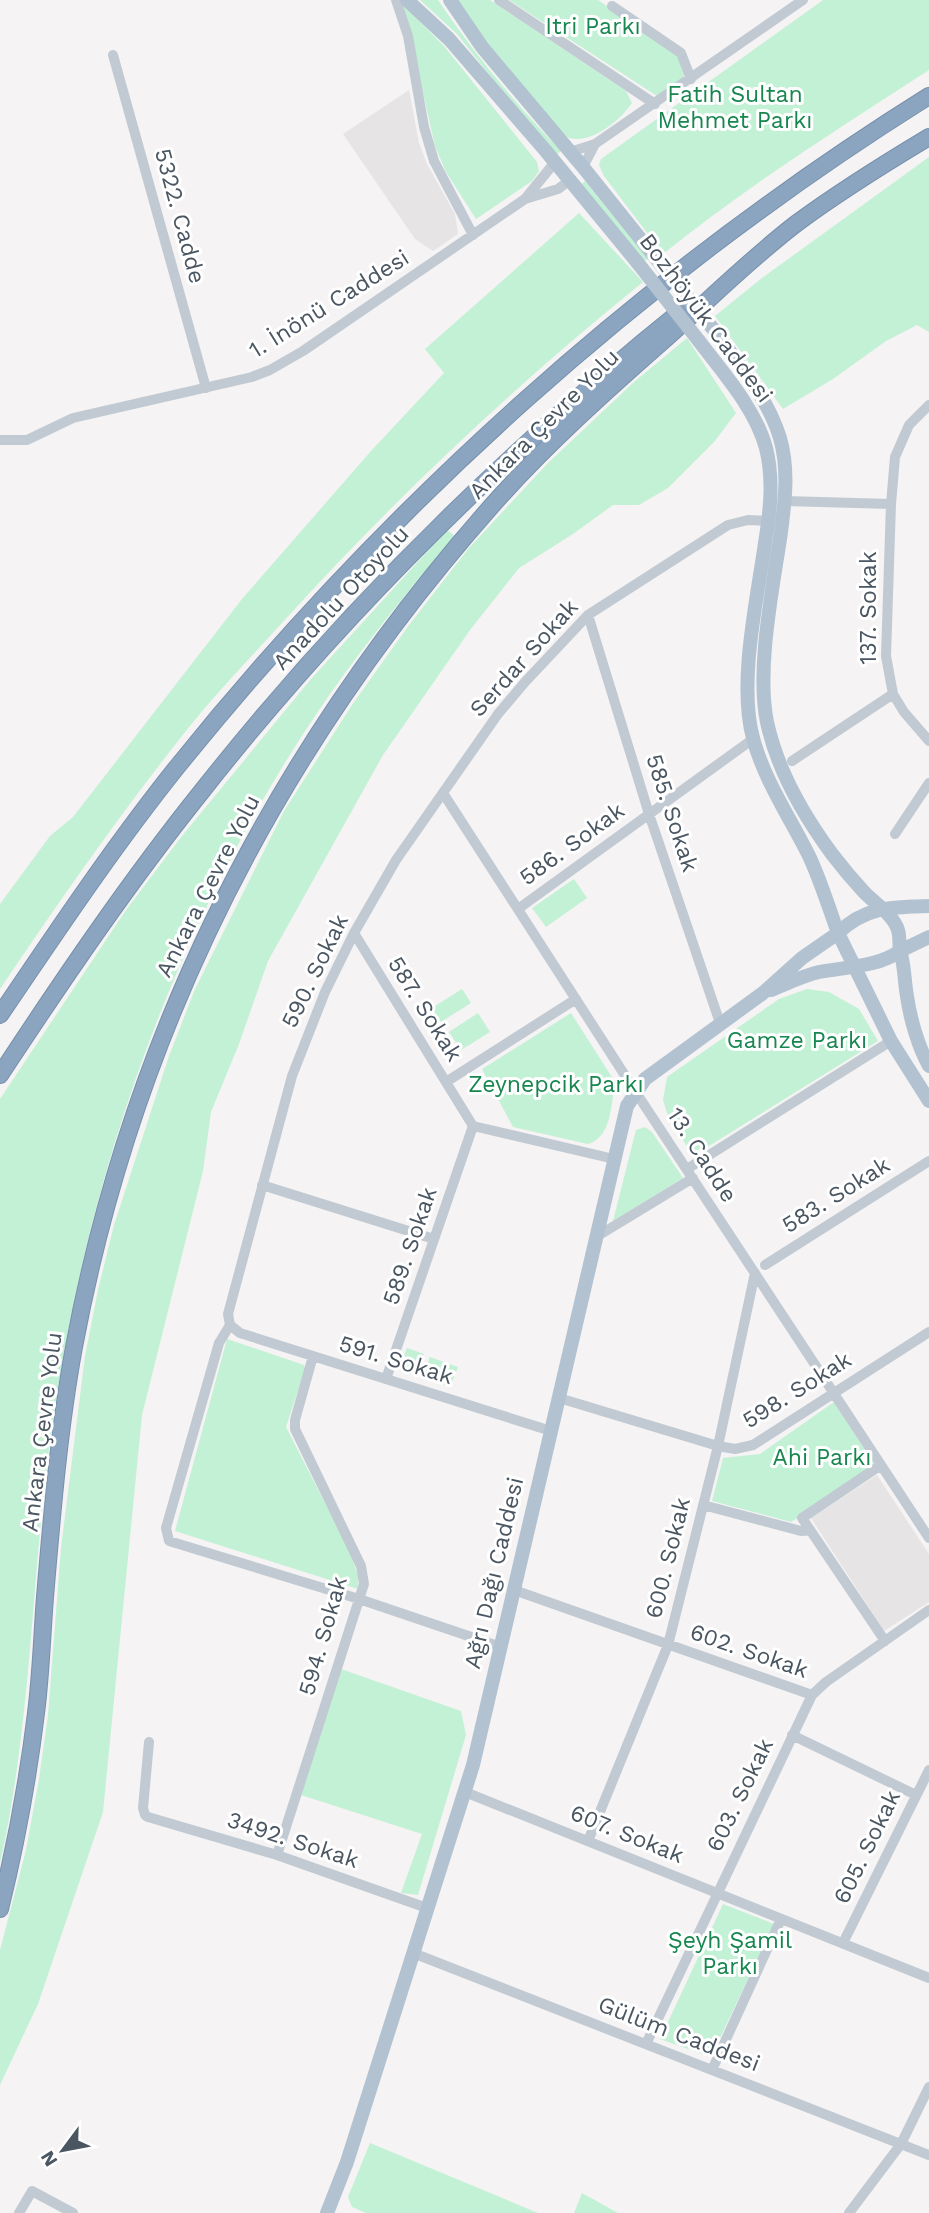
<svg xmlns="http://www.w3.org/2000/svg" width="929" height="2213" font-family="'Work Sans',sans-serif">
	<rect width="100%" height="100%" fill="#f5f3f3"/>
	<path fill="#e6e4e5" d="M409,90L419,143L427,164L455,214L458,234L433,251L415,239L343,134Z
		M877,1475L929,1554V1602L884,1631L811,1518Z"/>
	<path fill="#c3f1d5" d="M420,0H438C474,53 516,105 561,151L554,157L457,34Z
		M456,0H490L626,91L632,103C620,121 587,148 564,136L480,39Z
		M509,0H598L682,58L684,77L657,96Z
		M823,0H929V70C838,129 747,186 663,254L604,176L599,165L601,159Z
		M403,5L444,46L537,162L539,171L532,181L476,219L446,172L435,146Z
		M929,157V332L917,325L886,341L833,379L783,409L715,316L762,278Z
		M585,181L648,259L643,262L579,186Z
		M579,213L643,282C513,387 393,500 281,624C250,658 218,691 189,727C122,811 60,900 0,989V904L50,836L73,817L242,599L371,451L444,373L425,349Z
		M687,338L736,413L714,442L668,488L639,505H613L573,534L519,568L470,630L383,755L268,961L239,1044L211,1112L203,1171L142,1415L103,1812L38,2004L0,2085V1950L26,1850L39,1779L48,1715L61,1548L85,1356L98,1290L114,1225L169,1056L195,989L284,811L352,705L409,625L469,548L547,464L634,382Z
		M447,530L455,536C411,587 369,639 330,694C178,912 87,1172 51,1434C31,1577 32,1721 0,1863V1099L126,910L182,836L311,679Z
		M574,879L587,898L546,927L532,908Z
		M462,989L471,1003L441,1022L432,1008Z
		M807,989L829,992L859,1009L878,1041L693,1156L668,1116L663,1100L667,1077L779,999Z
		M478,1013L490,1032L461,1050L449,1032Z
		M571,1013L615,1082C611,1104 612,1137 588,1144L513,1127L482,1069Z
		M645,1127L652,1132L683,1178L613,1221L636,1130Z
		M227,1339L304,1365L305,1369L286,1427L350,1552L358,1576V1589L175,1531Z
		M407,1348L424,1354L417,1374L399,1367Z
		M430,1357L458,1367L450,1387L423,1377Z
		M834,1402L875,1466L791,1522L712,1501L723,1458L760,1454Z
		M341,1669L461,1711L466,1735L418,1895L401,1893L422,1834L301,1795Z
		M723,1904L774,1924L711,2057L660,2039Z
		M370,2143L538,2213H366L352,2207L348,2197Z
		M582,2193L618,2213H574Z"/>
	<g fill="none" stroke-linecap="round" stroke-linejoin="round">
		<defs>
			<path id="highway" d="M0,1015C57,931 113,847 177,767C388,505 643,275 929,96
				M0,1075C64,978 129,882 202,791C344,611 509,449 687,306
				M0,1909C16,1844 28,1779 36,1713C41,1674 42,1636 45,1597C52,1514 59,1429 74,1347C134,1025 279,745 496,501C547,444 605,392 663,341C706,303 751,258 797,223C839,192 884,164 929,137"/>
		</defs>
		<use href="#highway" stroke="#7690ad" stroke-width="18"/>
		<path stroke="#c1cad2" stroke-width="10" d="M396,0L408,36L424,127L434,161L473,235
			M499,0L655,104
			M612,6L681,53L691,79
			M113,55L206,388
			M570,152L595,144L803,0
			M555,162L525,199L558,189L570,180
			M583,167L595,144
			M929,405L909,425L895,457L891,504L886,656L893,694L904,712L929,741
			M0,440H27L73,418L252,377L270,370L303,351L525,199
			M785,501L891,504
			M588,615L649,814L720,1023
			M792,761L893,694
			M443,793L635,1091L929,1538
			M895,834L929,783
			M518,909L753,739
			M354,933L473,1126L614,1159
			M446,1082L576,999
			M687,1169L891,1041
			M262,1185L434,1239
			M596,1237L693,1178
			M765,1265L929,1161
			M230,1325L228,1314L292,1076L325,992L354,933L396,860L498,714L525,682L588,615L728,525L748,520L768,521
			M230,1325L219,1343L166,1528L169,1541L359,1599L501,1647
			M230,1325L240,1333L551,1431
			M386,1379L473,1126
			M559,1398L718,1446L735,1449L753,1445L929,1332
			M881,1465L802,1518L885,1641
			M703,1505L801,1531L810,1530
			M514,1590L812,1695
			M792,1735L916,1795
			M149,1742L143,1808L145,1815L148,1817L277,1855L427,1908
			M465,1792L929,1978
			M588,1841L668,1645L718,1446L755,1273
			M277,1855L364,1584L361,1566L295,1429V1420L313,1356
			M843,1943L929,1770
			M413,1953L929,2155
			M646,2044L812,1695L826,1682L929,1610
			M712,2070L781,1919
			M19,2213L32,2191L73,2213
			M849,2213L901,2144L929,2087"/>
		<path stroke="#b3c2d1" stroke-width="14" d="M407,0L449,39L545,150L637,262
			M450,0L482,47L583,167L651,252
			M714,330C738,363 768,398 780,438C789,469 785,501 781,532C773,588 756,668 767,722C777,769 804,816 832,854C842,867 852,879 863,891C874,903 893,914 898,930C900,936 899,945 900,951C878,967 845,967 819,972C802,976 786,984 771,990
			M929,906C892,907 866,906 838,933L891,1041L929,1101
			M929,937L900,951C905,966 904,980 907,996C910,1018 918,1046 929,1066
			M327,2213L347,2162L473,1765L627,1106L645,1079L763,993L802,958L838,933C829,908 821,882 810,858C791,819 764,780 753,738C738,683 757,600 765,543C770,512 774,480 766,448C755,408 724,374 699,341"/>
		<use href="#highway" stroke="#8ba5c1" stroke-width="16"/>
		<path stroke="#b3c2d1" stroke-width="14" d="M651,252L714,330
			M637,262L699,341"/>
	</g>
	<g text-anchor="middle" dominant-baseline="central" stroke-width="6" stroke-linejoin="round" paint-order="stroke">
		<g font-size="23" fill="#17864f" stroke="#fff">
			<text x="593" y="26">Itri Parkı</text>
			<text x="735" y="94">Fatih Sultan<tspan x="735" dy="26">Mehmet Parkı</tspan></text>
			<text x="797" y="1040">Gamze Parkı</text>
			<text x="556" y="1084">Zeynepcik Parkı</text>
			<text x="822" y="1457">Ahi Parkı</text>
			<text x="730" y="1940">Şeyh Şamil<tspan x="730" dy="26">Parkı</tspan></text>
		</g>
		<g font-size="23" fill="#4a5661" stroke="#fff">
			<text transform="translate(180 216) rotate(75)">5322. Cadde</text>
			<text transform="translate(329 304) rotate(-32)">1. İnönü Caddesi</text>
			<text transform="translate(706 318) rotate(53)">Bozhöyük Caddesi</text>
			<text transform="translate(544 424) rotate(-45)">Ankara Çevre Yolu</text>
			<text transform="translate(341 598) rotate(-47)">Anadolu Otoyolu</text>
			<text transform="translate(868 608) rotate(-90)">137. Sokak</text>
			<text transform="translate(524 658) rotate(-48)">Serdar Sokak</text>
			<text transform="translate(672 813) rotate(72)">585. Sokak</text>
			<text transform="translate(572 844) rotate(-36)">586. Sokak</text>
			<text transform="translate(208 886) rotate(-63)">Ankara Çevre Yolu</text>
			<text transform="translate(315 971) rotate(-64)">590. Sokak</text>
			<text transform="translate(425 1009) rotate(58)">587. Sokak</text>
			<text transform="translate(702 1155) rotate(57)">13. Cadde</text>
			<text transform="translate(836 1195) rotate(-32)">583. Sokak</text>
			<text transform="translate(410 1246) rotate(-71)">589. Sokak</text>
			<text transform="translate(396 1360) rotate(17)">591. Sokak</text>
			<text transform="translate(797 1390) rotate(-32)">598. Sokak</text>
			<text transform="translate(42 1432) rotate(-83)">Ankara Çevre Yolu</text>
			<text transform="translate(668 1558) rotate(-76)">600. Sokak</text>
			<text transform="translate(494 1573) rotate(-77)">Ağrı Dağı Caddesi</text>
			<text transform="translate(323 1636) rotate(-74)">594. Sokak</text>
			<text transform="translate(749 1651) rotate(19)">602. Sokak</text>
			<text transform="translate(740 1795) rotate(-64)">603. Sokak</text>
			<text transform="translate(627 1834) rotate(22)">607. Sokak</text>
			<text transform="translate(293 1840) rotate(18)">3492. Sokak</text>
			<text transform="translate(867 1847) rotate(-64)">605. Sokak</text>
			<text transform="translate(679 2034) rotate(21)">Gülüm Caddesi</text>
		</g>
	</g>
	<g transform="translate(63 2150) rotate(238)" stroke="#ffffff" stroke-width="5" paint-order="stroke">
	<path d="M0-5L12 26L0 18L-12 26Z" fill="#4a5661"/>
	<text y="-10" font-size="19" font-weight="bold" text-anchor="middle" fill="#4a5661">N</text>
	</g>
</svg>
